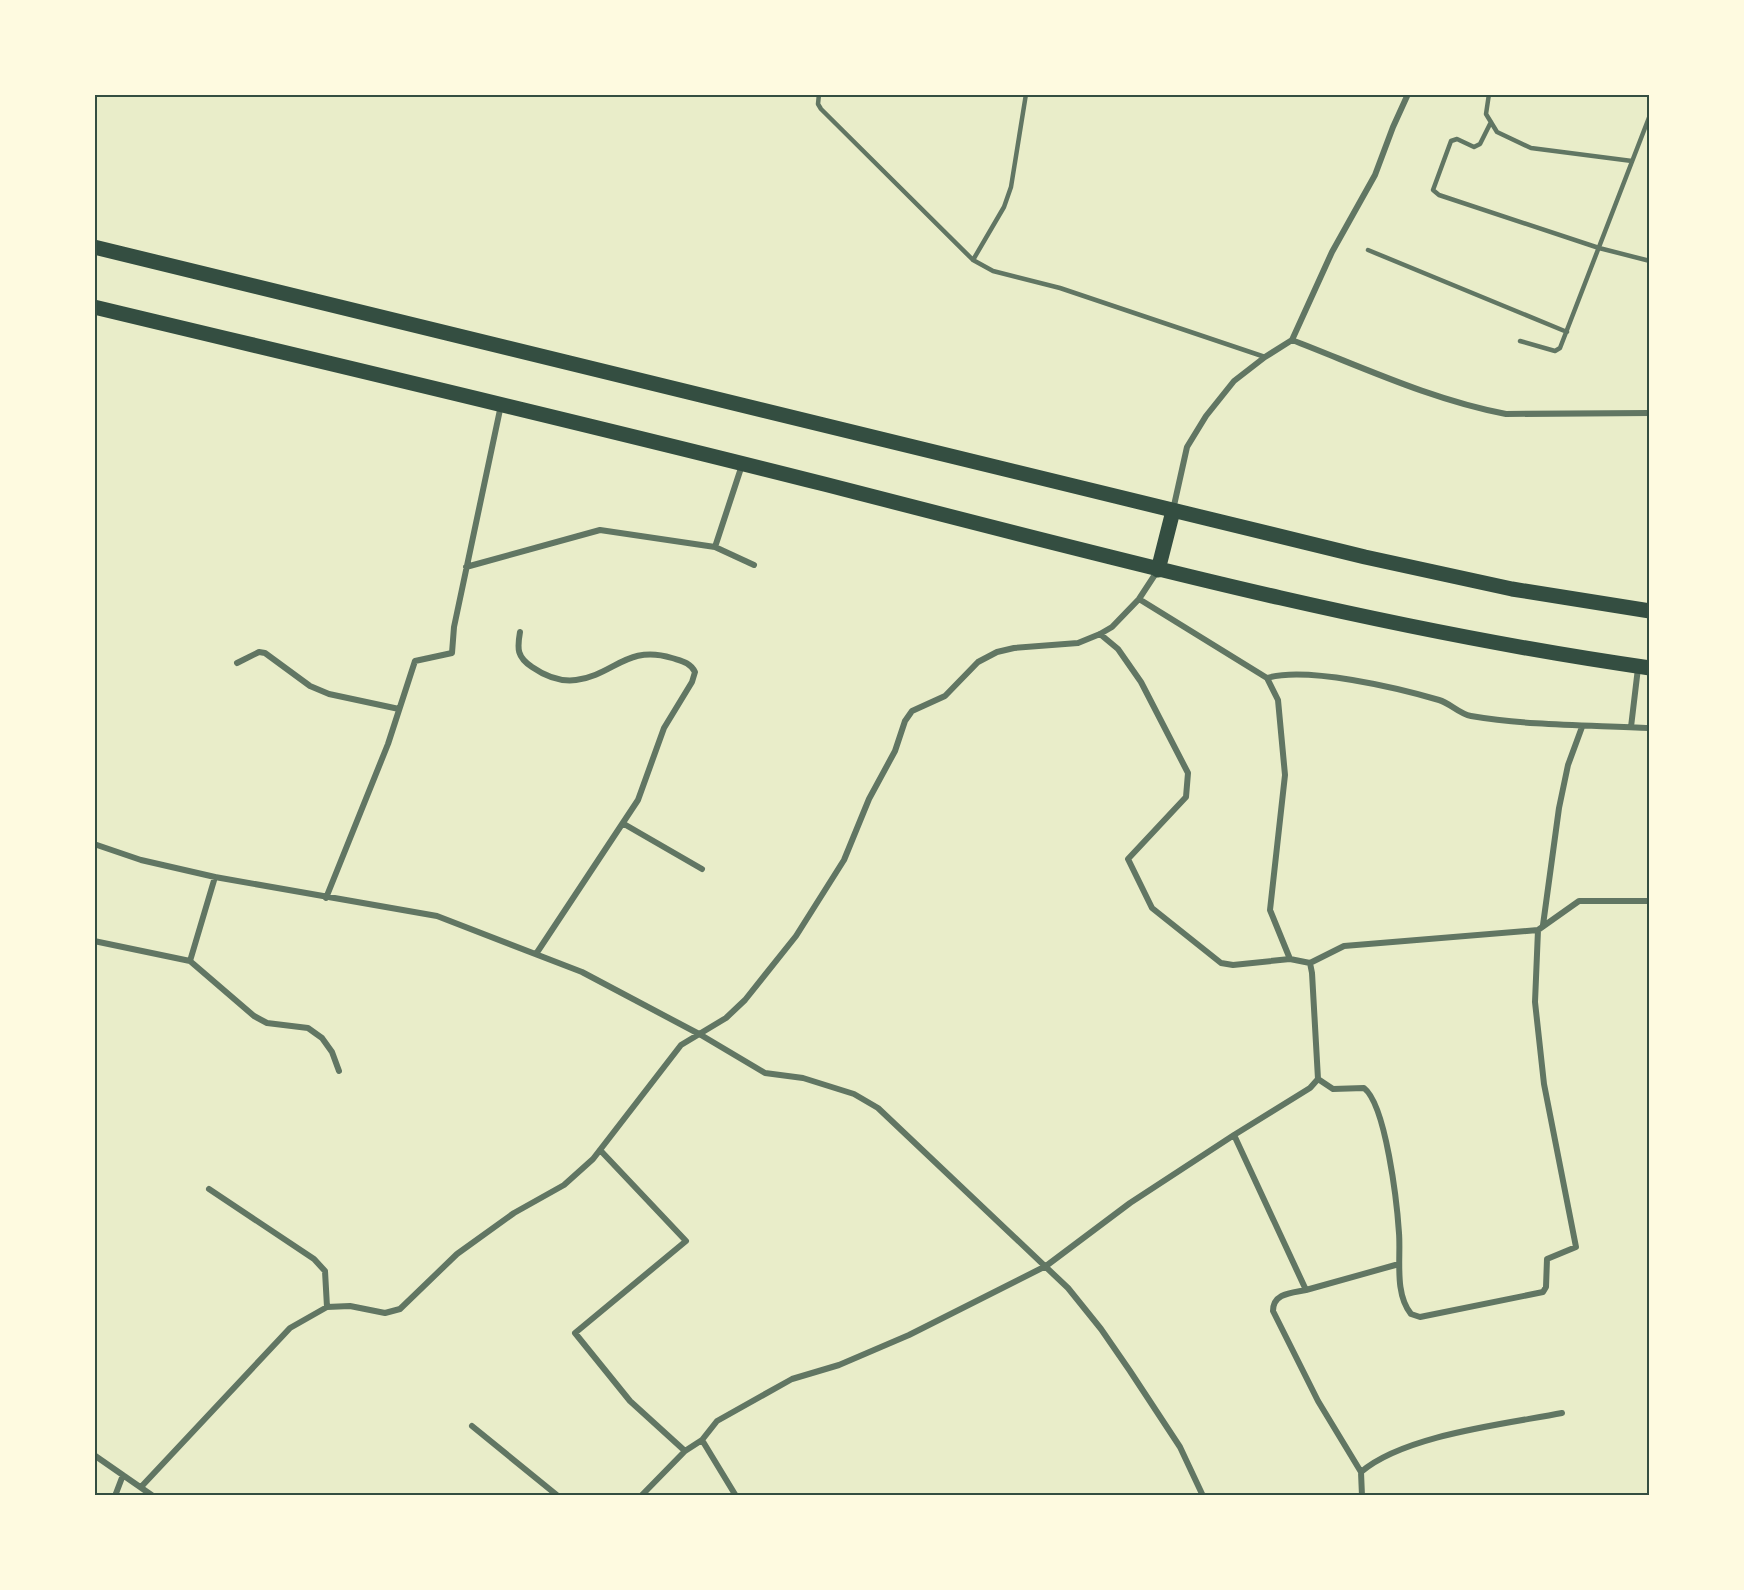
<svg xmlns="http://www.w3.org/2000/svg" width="1744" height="1590" font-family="'Archivo Narrow',sans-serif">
	<rect width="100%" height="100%" fill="#e9edc9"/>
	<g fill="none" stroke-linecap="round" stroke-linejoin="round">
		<path stroke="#617663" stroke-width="4.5" d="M819,94L818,104L821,109L973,260L993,271L1060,288L1265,357
			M1489,94L1486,114L1497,132L1531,148L1632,161
			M1491,122L1480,144L1474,147L1457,139L1451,141L1433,190L1439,195L1599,248L1650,261
			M1368,250L1567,332
			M973,260L1004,207L1011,187L1026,94
			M1520,341L1555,351L1560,348L1650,115"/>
		<path stroke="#617663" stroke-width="6" d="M1292,340C1362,367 1432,400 1506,414L1650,413
			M1173,510L1187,447L1206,416L1234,381L1265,357L1292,340L1332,252L1375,175L1393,127L1408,94
			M715,547L754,565
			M466,567L600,530L715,547L742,465
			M1139,599L1267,678C1306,666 1398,688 1439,700C1450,703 1459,714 1471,716C1530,726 1590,725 1650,728
			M520,632C517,649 517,657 532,667C545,676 560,682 576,680C614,675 627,644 672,658C681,661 690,662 695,672L692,682L664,728L638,800L536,954
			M1100,634L1118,649L1141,682L1188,773L1186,797L1128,859L1152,908L1221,963L1233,965L1290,959L1310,963
			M237,663L259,652L265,653L310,686L329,694L399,709
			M1267,678L1278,700L1285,775L1270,910L1290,959
			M1631,727L1638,668
			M624,824L702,869
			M94,844L141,860L215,877L437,916L582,972L701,1035L765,1073L803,1078L854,1094L878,1108L1068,1288L1101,1329L1130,1371L1180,1447L1203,1496
			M326,898L388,744L415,661L452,653L454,627L501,405
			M1543,925L1559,808L1568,765L1582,727
			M94,941L190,961L254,1016L267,1023L308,1028L322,1038L332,1052L339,1071
			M190,961L215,877
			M1318,1079L1333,1089L1364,1088C1386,1105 1397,1203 1399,1233C1401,1258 1394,1293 1411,1314L1420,1317L1543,1292L1546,1287L1547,1259L1576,1247L1544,1084L1535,1002L1538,930
			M1234,1135L1306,1290L1399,1264
			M600,1150L686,1241L575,1333L630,1401L685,1451
			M209,1189L314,1259L325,1271L327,1307
			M1306,1290C1292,1293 1273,1293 1273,1311L1318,1401L1361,1472L1362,1496
			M472,1426L558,1496
			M702,1440L736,1496
			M94,1455L153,1496
			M1361,1472C1404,1435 1505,1424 1562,1413
			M141,1487L290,1328L327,1307L350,1306L385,1313L400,1309L457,1254L514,1213L564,1185L593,1159L681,1045L726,1018L745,1000L796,936L844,860L869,799L895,751L905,721L912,711L945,696L978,662L997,652L1014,648L1078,643L1100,634L1112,627L1139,599L1158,570
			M115,1496L123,1475
			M641,1496L685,1451L702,1440L717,1421L792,1379L839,1365L909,1335L1046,1266L1130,1203L1234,1135L1310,1088L1318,1079L1312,973L1310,963L1344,946L1538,930L1579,901H1650"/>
		<path stroke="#344e41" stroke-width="15" d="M94,247L1365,557L1512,589L1650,611
			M94,307C336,365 579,422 820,483C1094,553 1369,628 1650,668
			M1158,570L1173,511"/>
	</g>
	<rect width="1744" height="1590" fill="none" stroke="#fefae0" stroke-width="192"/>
	<rect x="96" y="96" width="1552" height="1398" fill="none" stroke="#344e41" stroke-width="2"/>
</svg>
